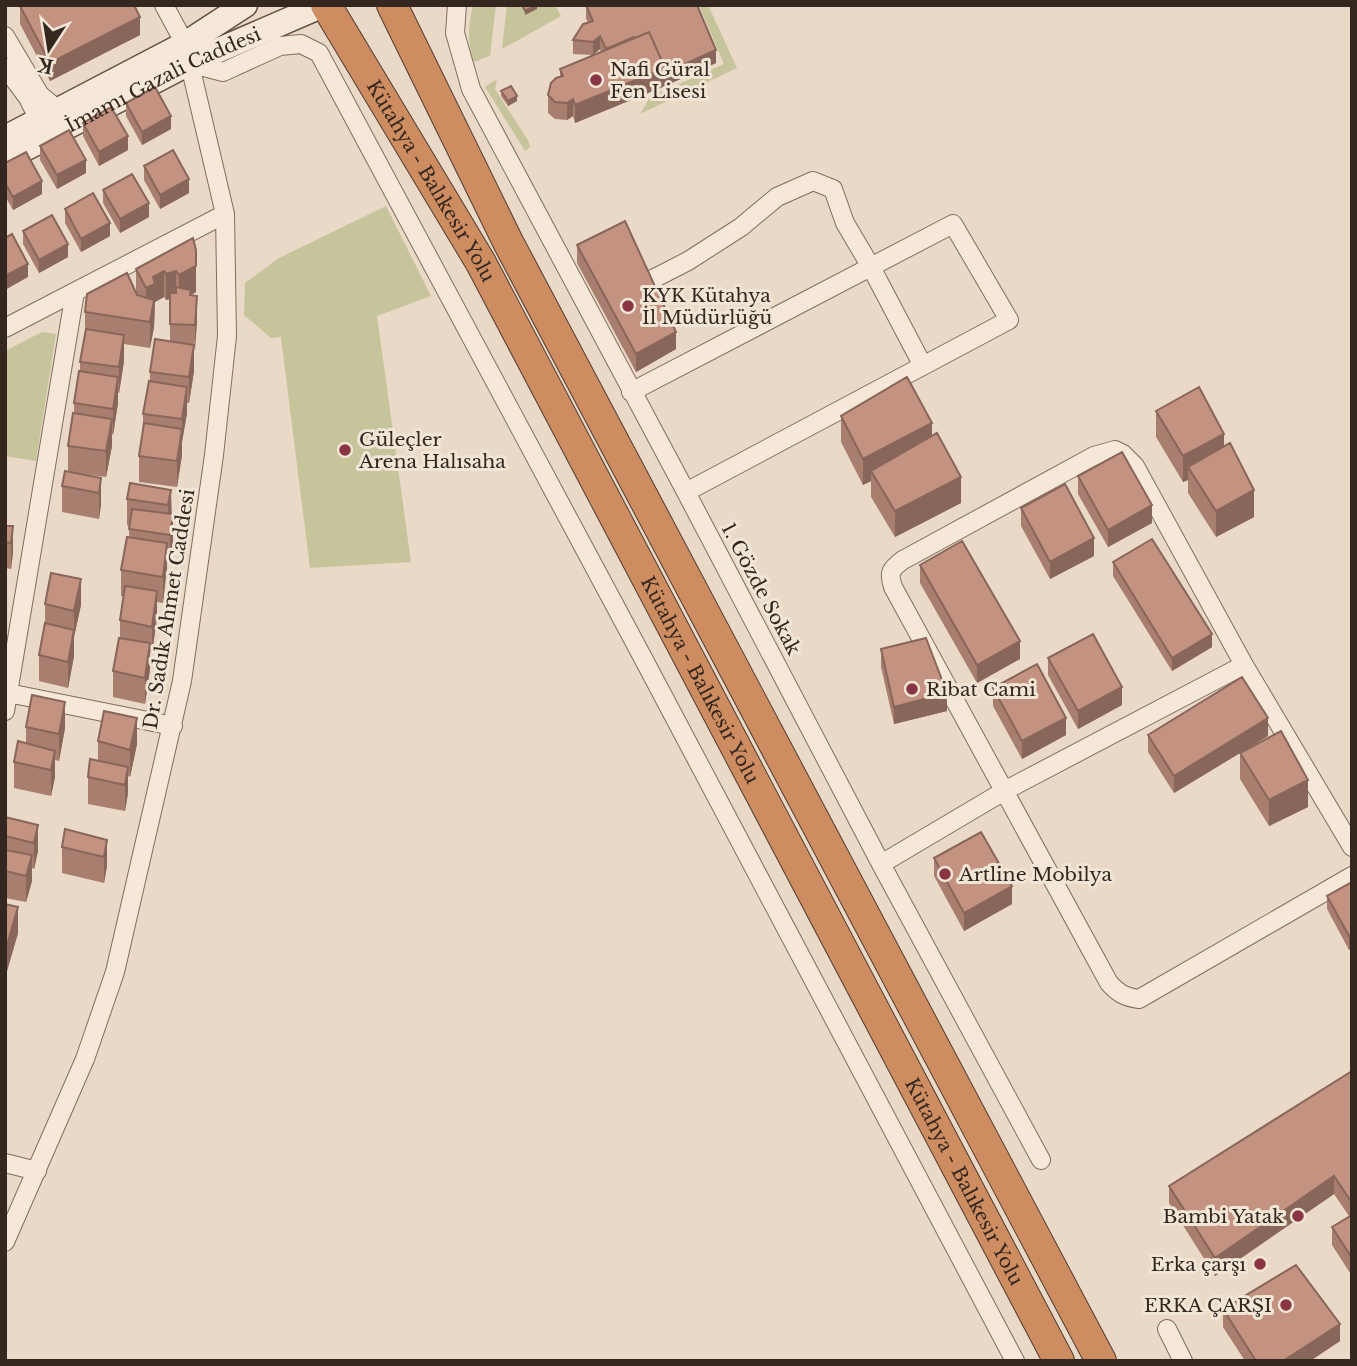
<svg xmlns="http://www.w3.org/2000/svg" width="1357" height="1366" font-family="'Libre Baskerville',serif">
	<rect width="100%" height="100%" fill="#e9d9c6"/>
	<path fill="#c6c49b" d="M473,5H496L490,56L474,62C467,43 468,25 473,5Z
		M507,5H555L561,16L502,49Z
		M699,5H708L737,68L640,114L650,97L724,64Z
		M497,79L495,89L529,142L530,147L525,151L485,87Z
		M386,206L431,296L377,316L411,562L310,568L281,337L271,338L244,315L245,283L279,258Z
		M42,332L56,334L36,461L5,456V351Z"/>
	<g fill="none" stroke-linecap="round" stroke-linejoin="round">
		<defs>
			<path id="street" d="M457,5L455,33L471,89L686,492L881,864L1041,1160
				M5,36L40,95L58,110
				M189,63L223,72L280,46L301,44L319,53L643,658L1015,1361
				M5,67L28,98L39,120
				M647,282L688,261L741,227L777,197L813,181L833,189L845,223L871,267L923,366
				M5,328L225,214
				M631,392L953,224L1009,320L686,492
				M8,693L173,726
				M5,711L75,292
				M1352,847L1244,665L1135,466L1123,454L1115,450L1094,456L903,560C891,569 888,572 893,587L1109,983C1119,994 1125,997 1139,999L1352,876
				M881,864L1006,790L1244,665
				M5,1163L37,1171
				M5,1242L85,1059L115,972L182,681L214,455L227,336L225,214L185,44L164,5
				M1167,1329L1183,1361"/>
			<g id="secondary">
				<path d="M5,138L185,44L245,5"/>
				<path id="s1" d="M5,159L189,63L323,5"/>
			</g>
			<g id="highway">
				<path id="s2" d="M326,5L481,263L1059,1361"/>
				<path d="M392,5L508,242L1101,1361"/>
			</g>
		</defs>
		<use href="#street" stroke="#826c5e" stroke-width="20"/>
		<use href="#secondary" stroke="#644d41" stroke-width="27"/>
		<use href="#highway" stroke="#503b32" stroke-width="32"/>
		<use href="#street" stroke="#f5e8d8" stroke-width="18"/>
		<use href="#secondary" stroke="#f5e8d8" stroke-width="24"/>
		<use href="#highway" stroke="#ce8d61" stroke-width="30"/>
	</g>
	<path fill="#a87e6e" d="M586,5L716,63L665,86L575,123L573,116L567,120L555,119L548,113V95L560,77V69L601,52L600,49L593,55L573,54V40L588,22L586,19Z
		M20,6L140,35L50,81L20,24Z
		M501,91L517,101L508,106L501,96Z
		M126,103L171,129L142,145L126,116Z
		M83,123L128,150L99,166L83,136Z
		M40,146L86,173L57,189L40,160Z
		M5,163L42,194L13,210L5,196Z
		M144,166L189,193L160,209L144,180Z
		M103,190L149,217L120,233L103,203Z
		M65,209L110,236L81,252L65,223Z
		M23,231L68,257L39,273L23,244Z
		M193,238L196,292L191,295L197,322L194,351V371L189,403H187V413L182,442V455L177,487L139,482V456L143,427V414L150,381V372L170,341V299L166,300L164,297L155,302L154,327L150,348L124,344V361L119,393H118V403L113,435L112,434V446L106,477L75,473L101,478V504L99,519L62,512V486L68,472V446L74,414V403L80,371V362L85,334V312L136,292V269Z
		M577,245L676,349L636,372L577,263Z
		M1156,411L1224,446L1254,517L1216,537L1188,493V480L1183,482L1156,437Z
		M841,416L932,435L961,503L895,537L871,497V481L863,485L841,442Z
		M1078,476L1152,523L1108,547L1078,494Z
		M171,490L173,540L170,561L167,560L163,603L157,602V618L152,653L150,652V669L145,704L113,697V671L120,638V620L124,596H121V570L129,537V526L127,525V499Z
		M1021,508L1094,556L1050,579L1021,526Z
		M5,526H13V552L11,569L5,568Z
		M1113,562L1212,647L1172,671L1113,576Z
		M920,565L1020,659L977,683L920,583Z
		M45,604L81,605L74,637V656L68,688L39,681V655L45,624Z
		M881,649L947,711L894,724L881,667Z
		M1048,658L1122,705L1078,729L1048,675Z
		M993,688L1066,735L1022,759L993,706Z
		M26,727L65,728L59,761L55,760V777L51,796L14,788V762L26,743Z
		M1148,735L1268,736L1241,752L1308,807L1269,826L1240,779V753L1174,793L1148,752Z
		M98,741L137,744L130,777L128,776V793L125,811L88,804V777L98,760Z
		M5,817L38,825V851L34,869L32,868V881L26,902L5,898Z
		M107,840V866L104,883L62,873V847Z
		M934,858L1012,904L964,931L934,876Z
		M1352,882L1349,950L1327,909V896Z
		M5,904L18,933L7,971H5Z
		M1352,1071V1276L1332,1245V1227L1349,1216L1334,1194L1215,1276L1169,1203V1186Z
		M1223,1309L1340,1341L1310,1361H1245L1223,1327Z"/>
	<path fill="#88665a" d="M537,5V9L525,15V11Z
		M140,17V35L50,81V63Z
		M600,36V49L593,55V42Z
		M716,50V63L665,86L575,123V105L665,68Z
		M517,96V101L508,106V101Z
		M573,99V116L567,120V103Z
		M171,116V129L142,145V132Z
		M128,136V150L99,166V152Z
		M86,160V173L57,189V175Z
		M189,179V193L160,209V195Z
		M42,181V194L13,210V197Z
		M149,203V217L120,233V219Z
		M110,223V236L81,252V239Z
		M68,244V257L39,273V260Z
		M28,264V277L5,290V276Z
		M196,266V292L179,301V275Z
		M164,271V297L155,302L154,327L150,348V322L146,314V288L153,277Z
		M176,271V297L166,300V274Z
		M197,296V322L195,351V325Z
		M676,332V349L636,372V354Z
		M124,335V361L119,393V367Z
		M194,345V371L189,403V377Z
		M118,377V403L113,435V409Z
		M187,387V413L182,442V455L177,487V461L182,432V419Z
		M112,419V446L106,477V451Z
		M932,423V449L871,471V481L863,485V459Z
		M1224,434V460L1188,467V480L1183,482V456Z
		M961,477V503L895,537V511Z
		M101,478V504L99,519V493Z
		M171,490V516L168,531V505Z
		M1254,490V517L1216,537V511Z
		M1152,505V523L1108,547V530Z
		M173,514V540L170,561V535Z
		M13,526V552L11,569V543Z
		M1094,538V556L1050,579V562Z
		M167,543V569L163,603V577Z
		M81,579V605L74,637V611Z
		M157,591V618L152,653V627Z
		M74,630V656L68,688V662Z
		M1212,634V647L1172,671V658Z
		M1020,641V659L977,683V665Z
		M150,643V669L145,704V678Z
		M1122,687V705L1078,729V711Z
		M947,693V711L894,724V707Z
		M65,702V728L59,761V734Z
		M137,718V744L130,777V750Z
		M1066,718V735L1022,759V741Z
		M1268,718V736L1174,793V776Z
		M55,751V777L51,796V770Z
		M128,767V793L125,811V785Z
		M1308,780V807L1269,826V800Z
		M38,825V851L34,869V843Z
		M107,840V866L104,883V857Z
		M32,855V881L26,902V876Z
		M1012,886V904L964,931V913Z
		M18,907V933L7,971V945Z
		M1352,935V948L1349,950V936Z
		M1334,1176V1194L1215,1276V1258Z
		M1340,1324V1341L1310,1361H1283Z"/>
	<path fill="#c39280" stroke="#88665a" stroke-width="2" d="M22,5H134L140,17L50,63L20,6Z
		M522,5H536L525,11Z
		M586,5H697L716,50L665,73V68L649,32L635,38L634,37L606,49L600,36L593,42L573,40L583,24L593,21Z
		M649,32L665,68L575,105L573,99L567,103L555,102L548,95L551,83L556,78L563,76L560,69Z
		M511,86L517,96L508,101L501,91Z
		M155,87L171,116L142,132L126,103Z
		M111,107L128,136L99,152L83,123Z
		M69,130L86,160L57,175L40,146Z
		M173,150L189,179L160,195L144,166Z
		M26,152L42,181L13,197L5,183V163Z
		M132,174L149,203L120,219L103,190Z
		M93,193L110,223L81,239L65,209Z
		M52,215L68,244L39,260L23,231Z
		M625,221L676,332L636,354L577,245Z
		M12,234L28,264L5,276V238Z
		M193,238L196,250V266L179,275L176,271L166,274L164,271L153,277L155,284L146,288L136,269Z
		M127,273L137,295L154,300L150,322L85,312L87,294Z
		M176,287L191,290L190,295L197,296L195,325L170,324V293H176Z
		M86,329L124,335L119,367L80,362Z
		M155,339L194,345L189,377L150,372Z
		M79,371L118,377L113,409L74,403Z
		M907,377L932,423L863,459L841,416Z
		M149,381L187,387L182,419L143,414Z
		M1199,387L1224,434L1183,456L1156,411Z
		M73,413L112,419L106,451L68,446Z
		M144,423L182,429L177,461L139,456Z
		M937,433L961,477L895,511L871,471Z
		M1230,443L1254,490L1216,511L1188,467Z
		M1122,452L1152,505L1108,530L1078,476Z
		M65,471L101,478L99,493L62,486Z
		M130,483L171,490L168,505L127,499Z
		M1065,484L1094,538L1050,562L1021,508Z
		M132,509L173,514L170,535L129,529Z
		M5,526H13L11,543L5,542Z
		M127,537L167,543L163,577L121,570Z
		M1152,539L1212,634L1172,658L1113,562Z
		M962,541L1020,641L977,665L920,565Z
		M51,573L81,579L74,611L45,604Z
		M125,586L157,591L152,627L120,620Z
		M45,623L74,630L68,662L39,655Z
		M1093,634L1122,687L1078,711L1048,658Z
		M119,638L150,643L145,678L113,671Z
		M926,638L947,693L894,707L881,649Z
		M1037,664L1066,718L1022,741L993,688Z
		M1242,677L1268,718L1174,776L1148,735Z
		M32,695L65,702L59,734L26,727Z
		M104,711L137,718L130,750L98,741Z
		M1281,731L1308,780L1269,800L1240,753Z
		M18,741L55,751L51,770L14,762Z
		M90,759L128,767L125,785L88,777Z
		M5,817L38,825L34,843L5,836Z
		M65,829L107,840L104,857L62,847Z
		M981,832L1012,886L964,913L934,858Z
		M5,850L32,855L26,876L5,871Z
		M1352,882V935L1349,936L1327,896Z
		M5,904L18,907L7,945H5Z
		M1352,1071V1203L1334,1176L1215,1258L1169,1186Z
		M1352,1215V1258L1332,1227Z
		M1296,1265L1340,1324L1283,1361H1256L1223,1309Z"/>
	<g fill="#8a3543" stroke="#f1e5d5" stroke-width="2.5">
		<circle cx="596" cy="80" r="7"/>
		<circle cx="628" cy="306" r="7"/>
		<circle cx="345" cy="450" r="7"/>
		<circle cx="912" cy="689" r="7"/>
		<circle cx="945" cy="874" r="7"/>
		<circle cx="1298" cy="1216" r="7"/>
		<circle cx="1260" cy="1264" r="7"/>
		<circle cx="1286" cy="1305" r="7"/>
	</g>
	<g text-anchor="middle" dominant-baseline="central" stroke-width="6" stroke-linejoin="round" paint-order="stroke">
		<g font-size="19" fill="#342720" stroke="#f1e5d5" text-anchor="start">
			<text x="610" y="69">Nafi Güral<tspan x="610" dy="22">Fen Lisesi</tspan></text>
			<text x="642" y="295">KYK Kütahya<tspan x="642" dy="22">İl Müdürlüğü</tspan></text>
			<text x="359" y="439">Güleçler<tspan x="359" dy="22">Arena Halısaha</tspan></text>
			<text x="926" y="689">Ribat Cami</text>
			<text x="959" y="874">Artline Mobilya</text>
			<text x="1284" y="1216" text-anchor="end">Bambi Yatak</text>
			<text x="1246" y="1264" text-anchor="end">Erka çarşı</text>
			<text x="1272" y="1305" text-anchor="end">ERKA ÇARŞI</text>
		</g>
		<g font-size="19" fill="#342720" stroke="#f1e5d5">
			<text stroke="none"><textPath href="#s1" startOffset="177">İmamı Gazali Caddesi</textPath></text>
			<text stroke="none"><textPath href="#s2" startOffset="205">Kütahya - Balıkesir Yolu</textPath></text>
			<text transform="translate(761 589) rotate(62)">1. Gözde Sokak</text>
			<text transform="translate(169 609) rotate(-81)">Dr. Sadık Ahmet Caddesi</text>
			<text stroke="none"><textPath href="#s2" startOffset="772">Kütahya - Balıkesir Yolu</textPath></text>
			<text stroke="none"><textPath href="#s2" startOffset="1339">Kütahya - Balıkesir Yolu</textPath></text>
		</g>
	</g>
	<rect width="1357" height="1366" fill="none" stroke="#342720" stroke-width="14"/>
	<g transform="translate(49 49) rotate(192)" stroke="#f1e5d5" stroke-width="5" paint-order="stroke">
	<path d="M0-5L12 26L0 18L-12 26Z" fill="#342720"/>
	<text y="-10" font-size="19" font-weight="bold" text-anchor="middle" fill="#342720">K</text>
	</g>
</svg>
